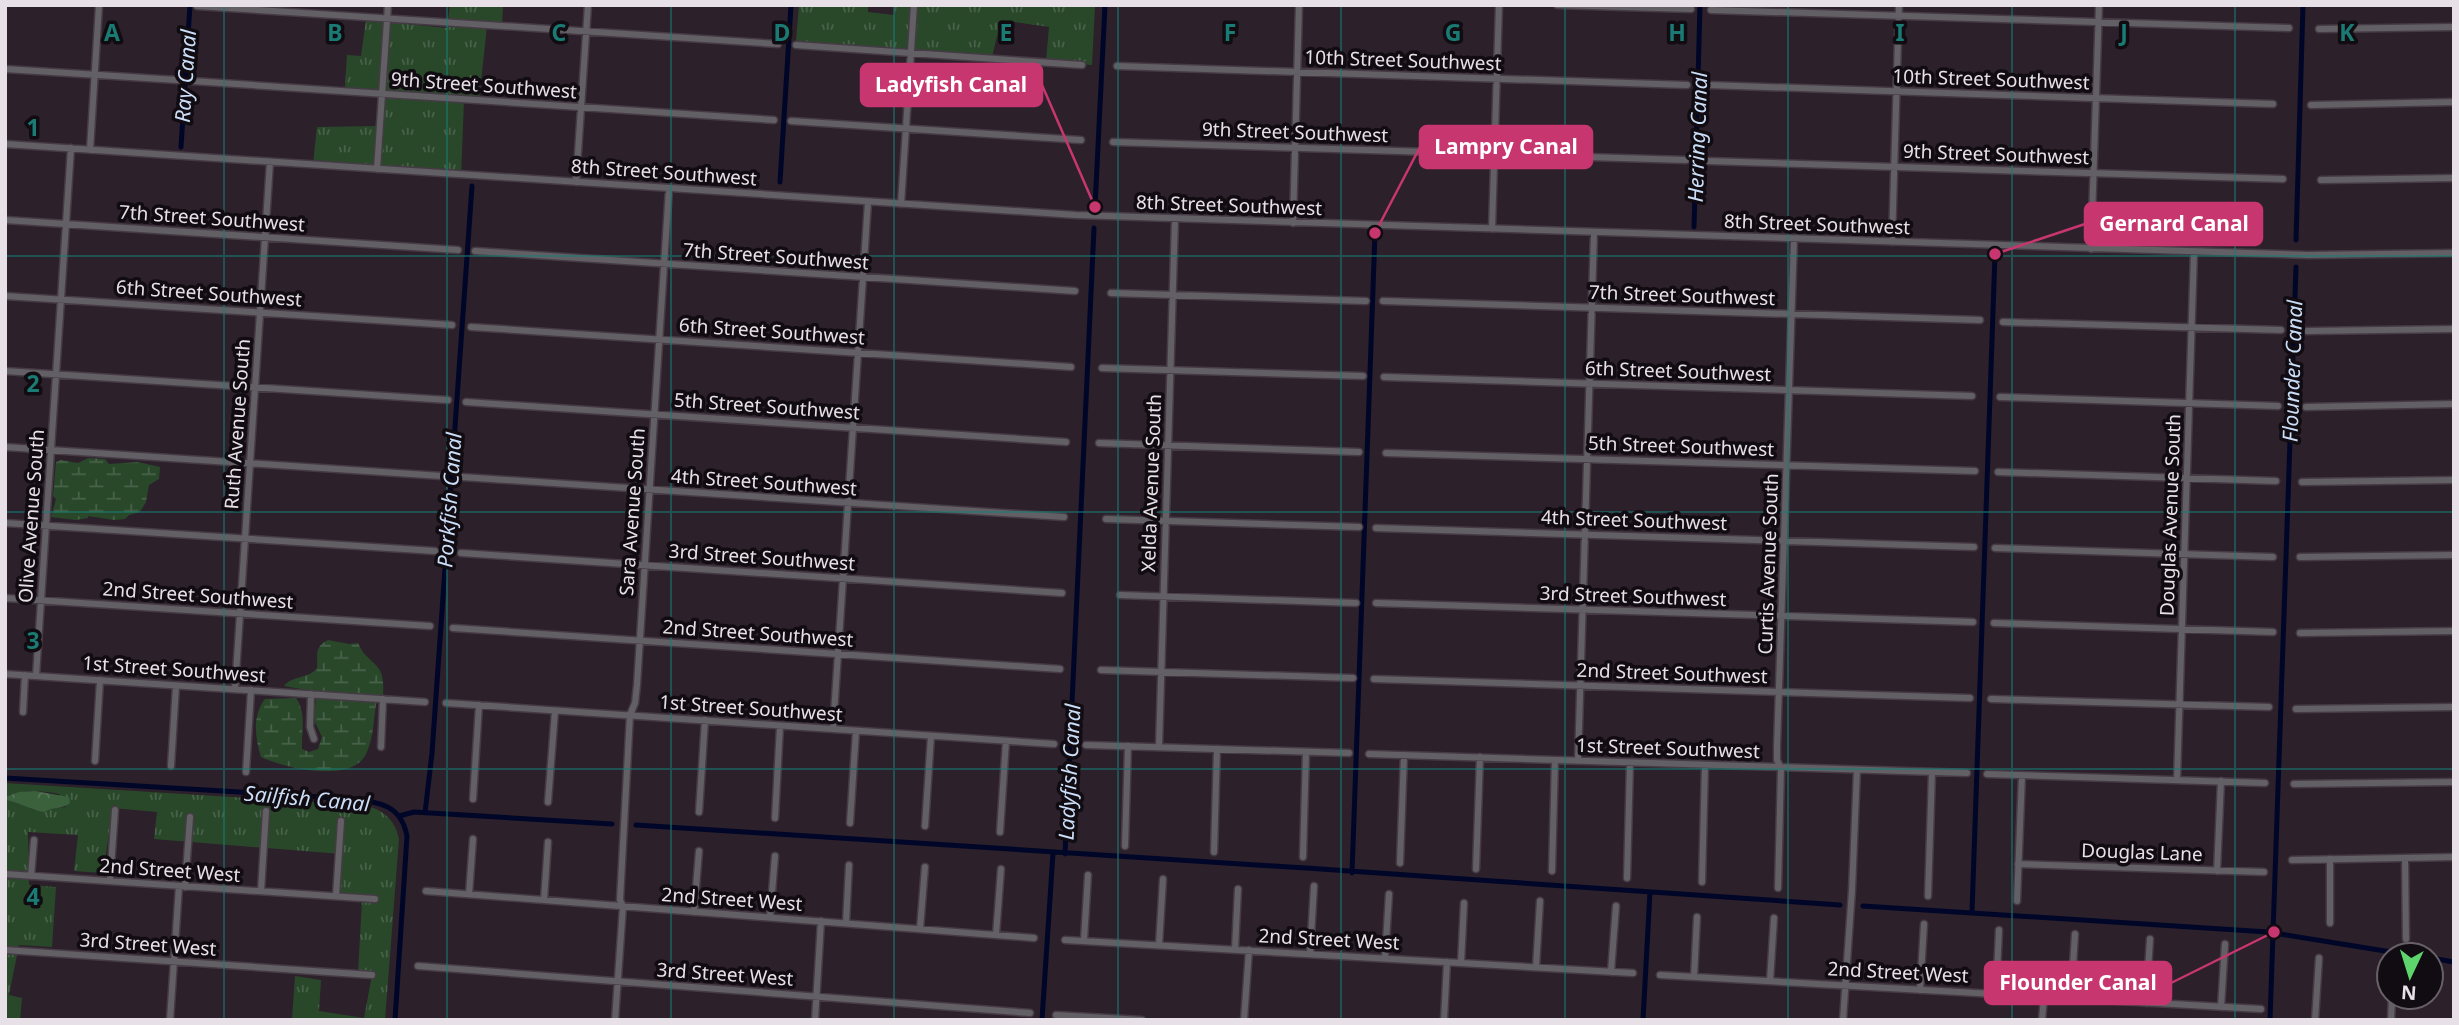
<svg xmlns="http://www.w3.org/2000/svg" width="2459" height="1025" font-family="'Noto Sans',sans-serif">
	<defs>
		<pattern id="grass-tufts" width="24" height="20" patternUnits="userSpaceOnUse" patternTransform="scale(1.75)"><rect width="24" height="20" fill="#29482a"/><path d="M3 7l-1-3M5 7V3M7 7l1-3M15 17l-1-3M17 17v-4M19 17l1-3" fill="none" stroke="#486249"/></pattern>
		<pattern id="forest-crowns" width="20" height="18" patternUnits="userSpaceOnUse" patternTransform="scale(1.75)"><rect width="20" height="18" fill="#3a603c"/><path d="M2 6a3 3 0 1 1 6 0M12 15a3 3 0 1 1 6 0" fill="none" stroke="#567658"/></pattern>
		<pattern id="wetland-marsh" width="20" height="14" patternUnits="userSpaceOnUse" patternTransform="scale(1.75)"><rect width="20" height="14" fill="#29482a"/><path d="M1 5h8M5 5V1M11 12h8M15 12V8" fill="none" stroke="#486249"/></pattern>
	</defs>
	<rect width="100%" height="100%" fill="#2c202b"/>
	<path fill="url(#grass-tufts)" d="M450,5H503L502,26H487L479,100H464L461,176L313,164L317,127L379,126L382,92L345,87L347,55L361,56L366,20L447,28Z
		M799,5H868V12L894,15L895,5H1095L1092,65L1046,61L1049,27L1001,20L991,61L796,41Z
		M5,783L364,805C383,810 395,819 399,839L385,1020H292L295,976L321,980L319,1011L364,1018L372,975L358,974L362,900L333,894L342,854L154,839L157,812L113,808L103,873L74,871L78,835L28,832L29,885L56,887L52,947L19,945L9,995L22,998L20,1020H5L7,859L5,800L20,802L34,810L66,807L59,794C40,790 23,790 5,797Z"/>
	<path fill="url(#forest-crowns)" d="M35,791L69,797L70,803C63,809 52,807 44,812C30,810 20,802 5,800V797L19,792Z"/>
	<path fill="url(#wetland-marsh)" d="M88,458L105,459L109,464L138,462L160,467L159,479L149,485L146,502L140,512L129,515L125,519L114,520L88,516V518L76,520L51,517L56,499L53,496L56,462L61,460L78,463Z
		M328,640L349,644L358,643C368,667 386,659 383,695H378C373,714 375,736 366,754C352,784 284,768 261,757C255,737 252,716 265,699L296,698C307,714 301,732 302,749L309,752L318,749L322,737L313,718L316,701L312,691L284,686C293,675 309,679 317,668C318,654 314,647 328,640Z"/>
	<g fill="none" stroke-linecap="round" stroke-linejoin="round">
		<path stroke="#000627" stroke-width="5" d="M181,147L190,5
			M780,182L791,5
			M1095,207L1105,5
			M1694,227L1700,5
			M2296,240L2303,5
			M5,778L354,799C381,803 401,805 407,836L395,1020
			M425,813L432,753L472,186
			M399,816L414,812L612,824
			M636,825C1037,849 1439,877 1840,905
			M1065,854L1094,228
			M1352,873L1375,233
			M1863,906L2268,932L2410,955
			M1972,912L1995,254
			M2431,958L2454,962
			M1042,1020L1053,853
			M1643,1020L1650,892
			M2270,1020L2296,267"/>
		<defs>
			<path id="minor" d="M1557,5L1691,9
				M197,6L778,44
				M1711,10L2289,28
				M2319,29L2454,27
				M796,45L1082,65
				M1117,66L1687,85
				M5,69L177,80
				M192,81L774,120
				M1708,85L2273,104
				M2311,105L2454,102
				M791,121L1081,140
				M1113,142L1686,160
				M5,144L1076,215L2308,255L2454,253
				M90,150L99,5
				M1708,161L2283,179
				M377,169L388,5
				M2321,180L2454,178
				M576,182L588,5
				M901,204L914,5
				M5,220L458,250
				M1293,223L1299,5
				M1492,229L1499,5
				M1892,242L1899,5
				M2091,249L2099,5
				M475,251L1075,291
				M1111,293L1366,301
				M5,296L452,325
				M1383,301L1980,320
				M2003,322L2281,330
				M471,327L1071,367
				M2307,331L2454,329
				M1102,368L1363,376
				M5,371L448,400
				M1384,377L1972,396
				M2000,397L2278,406
				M466,402L1066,442
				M2306,407L2454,404
				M1099,443L1359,452
				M5,447L442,476
				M1386,453L1975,471
				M1998,472L2276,481
				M462,477L1064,517
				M2302,482L2454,480
				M1106,519L1359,527
				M5,523L435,551
				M1376,528L1974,547
				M1995,548L2273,557
				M461,553L1062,593
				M2300,557L2454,555
				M1120,595L1356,603
				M5,598L430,626
				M1376,603L1973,622
				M1994,623L2273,632
				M453,628L1060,669
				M2300,633L2454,631
				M1101,670L1353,678
				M5,674L425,702
				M36,676L71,148
				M1374,679L1970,698
				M235,689L270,162
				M311,694L310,727L314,739
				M1991,699L2269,707
				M446,703L1054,744
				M2296,709L2454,707
				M23,712L25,675
				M833,729L868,202
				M1086,745L1349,753
				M381,747L383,699
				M1159,747L1175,219
				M1369,754L1967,773
				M95,761L100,680
				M1578,761L1594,233
				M171,766L176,686
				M246,772L251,690
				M1987,774L2265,783
				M2177,780L2194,252
				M2294,784L2454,782
				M473,799L479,705
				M548,802L555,711
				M699,812L705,720
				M775,818L780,726
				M850,823L856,731
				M925,826L931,736
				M1000,832L1006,741
				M1125,846L1128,746
				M1214,852L1217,749
				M1303,857L1306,752
				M2405,858L2406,939
				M2330,859V923
				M2292,860L2454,857
				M1400,863L1404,755
				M2018,864L2264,872
				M1476,869L1480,757
				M1552,871L1555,760
				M2217,871L2221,781
				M5,874L375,899
				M31,876L34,840
				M1627,878L1630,763
				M110,881L115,810
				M1702,882L1705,765
				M185,887L190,817
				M1778,888L1781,768L1777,760V746L1794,239
				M261,891L266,811
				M426,891L1034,938
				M469,894L473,839
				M336,896L341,821
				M1928,896L1932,772
				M544,900L548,842
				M2017,901L2022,775
				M694,912L699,851
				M770,917L775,856
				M846,923L849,865
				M920,929L925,867
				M996,935L1001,869
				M1065,940L1633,973
				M1084,940L1088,875
				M1159,945L1163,879
				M1235,949L1238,889
				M5,950L372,975
				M1310,954L1314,886
				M1385,958L1389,894
				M1461,963L1464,903
				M418,966L1030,1013
				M1536,967L1540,901
				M1611,972L1616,906
				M1660,975L2261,1009
				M1694,977L1697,917
				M1770,981L1774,918
				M1920,990L1924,924
				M1996,994L1999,930
				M2071,998L2075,934
				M2146,1003L2150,939
				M2221,1007L2225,944
				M1056,1015L1142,1020
				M170,1020L179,886
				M615,1020L623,906L620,900L630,715L635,703L637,685L669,188
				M815,1020L821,921
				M1244,1020L1249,950
				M1444,1020L1447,962
				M1843,1020L1852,890L1857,770
				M2042,1020L2044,997
				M2315,1020L2319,958
				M2391,1020L2392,997"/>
		</defs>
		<use href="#minor" stroke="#463b45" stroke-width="9"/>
		<use href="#minor" stroke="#625f65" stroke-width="6"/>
	</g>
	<path fill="none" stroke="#1a7b74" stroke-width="2" stroke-opacity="0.55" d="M224,5V1020M447,5V1020M671,5V1020M894,5V1020M1118,5V1020M1341,5V1020M1565,5V1020M1788,5V1020M2012,5V1020M2235,5V1020M5,256H2454M5,512H2454M5,769H2454"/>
	<g text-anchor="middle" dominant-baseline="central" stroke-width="7" stroke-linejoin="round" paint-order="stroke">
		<g font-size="19" fill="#e8e0e7" stroke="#110c11">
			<text transform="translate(1403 60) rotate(2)">10th Street Southwest</text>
			<text transform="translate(1991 79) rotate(2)">10th Street Southwest</text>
			<text transform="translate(484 85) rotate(4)">9th Street Southwest</text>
			<text transform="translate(1295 132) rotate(2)">9th Street Southwest</text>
			<text transform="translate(1996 154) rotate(2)">9th Street Southwest</text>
			<text transform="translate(664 172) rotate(4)">8th Street Southwest</text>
			<text transform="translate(1229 205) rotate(2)">8th Street Southwest</text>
			<text transform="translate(212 218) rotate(4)">7th Street Southwest</text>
			<text transform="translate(1817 224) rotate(2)">8th Street Southwest</text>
			<text transform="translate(776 256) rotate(4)">7th Street Southwest</text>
			<text transform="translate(209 293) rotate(4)">6th Street Southwest</text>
			<text transform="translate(1682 295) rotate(2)">7th Street Southwest</text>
			<text transform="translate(772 331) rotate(4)">6th Street Southwest</text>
			<text transform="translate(1678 371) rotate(2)">6th Street Southwest</text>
			<text transform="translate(767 406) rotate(4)">5th Street Southwest</text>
			<text transform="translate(237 424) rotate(-86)">Ruth Avenue South</text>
			<text transform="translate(1681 446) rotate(2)">5th Street Southwest</text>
			<text transform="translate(764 482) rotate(4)">4th Street Southwest</text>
			<text transform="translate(1151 483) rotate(-88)">Xelda Avenue South</text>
			<text transform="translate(632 512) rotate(-86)">Sara Avenue South</text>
			<text transform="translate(2170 515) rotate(-88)">Douglas Avenue South</text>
			<text transform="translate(31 516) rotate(-86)">Olive Avenue South</text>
			<text transform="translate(1634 520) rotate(2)">4th Street Southwest</text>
			<text transform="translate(762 557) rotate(4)">3rd Street Southwest</text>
			<text transform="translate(1768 564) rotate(-88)">Curtis Avenue South</text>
			<text transform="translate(198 595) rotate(4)">2nd Street Southwest</text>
			<text transform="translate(1633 596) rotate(2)">3rd Street Southwest</text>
			<text transform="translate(758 633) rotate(4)">2nd Street Southwest</text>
			<text transform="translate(174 669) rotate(4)">1st Street Southwest</text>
			<text transform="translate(1672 673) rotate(2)">2nd Street Southwest</text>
			<text transform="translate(751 708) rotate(4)">1st Street Southwest</text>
			<text transform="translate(1668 748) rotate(2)">1st Street Southwest</text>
			<text transform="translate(2142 852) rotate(2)">Douglas Lane</text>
			<text transform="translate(170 870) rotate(4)">2nd Street West</text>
			<text transform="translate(732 899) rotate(4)">2nd Street West</text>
			<text transform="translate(1329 939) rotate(3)">2nd Street West</text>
			<text transform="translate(148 944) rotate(4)">3rd Street West</text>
			<text transform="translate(1898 972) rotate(3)">2nd Street West</text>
			<text transform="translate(725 974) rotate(4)">3rd Street West</text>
		</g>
		<g font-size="21" font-style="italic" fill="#cbdef8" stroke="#110c11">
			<text transform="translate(185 76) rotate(-86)">Ray Canal</text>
			<text transform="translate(1697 137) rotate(-88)">Herring Canal</text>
			<text transform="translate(2292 371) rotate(-88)">Flounder Canal</text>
			<text transform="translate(449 500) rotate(-86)">Porkfish Canal</text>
			<text transform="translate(1069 772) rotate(-87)">Ladyfish Canal</text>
			<text transform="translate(307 798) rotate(5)">Sailfish Canal</text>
		</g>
	</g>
	<g font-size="23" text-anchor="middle" font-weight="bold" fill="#1a7b74" stroke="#110c11" stroke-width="7" stroke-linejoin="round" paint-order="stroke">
		<text x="112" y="41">A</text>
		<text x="335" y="41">B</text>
		<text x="559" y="41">C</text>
		<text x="782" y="41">D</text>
		<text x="1006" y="41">E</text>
		<text x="1230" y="41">F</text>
		<text x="1453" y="41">G</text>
		<text x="1677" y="41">H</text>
		<text x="1900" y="41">I</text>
		<text x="2124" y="41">J</text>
		<text x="2347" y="41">K</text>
		<text x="33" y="136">1</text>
		<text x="33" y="392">2</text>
		<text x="33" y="649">3</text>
		<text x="33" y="905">4</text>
	</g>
	<path fill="none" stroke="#c83670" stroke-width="2.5" d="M1095 207L1042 85M1375 233L1420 147M1995 254L2085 224M2274 932L2171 983"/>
	<g fill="#c83670" stroke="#110c11" stroke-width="2.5">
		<circle cx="1095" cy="207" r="7"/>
		<circle cx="1375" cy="233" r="7"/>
		<circle cx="1995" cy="254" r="7"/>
		<circle cx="2274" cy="932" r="7"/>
	</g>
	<g fill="#c83670" stroke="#c83670" stroke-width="2.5">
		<rect x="861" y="64" width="181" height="42" rx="7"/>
		<rect x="1420" y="126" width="172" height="42" rx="7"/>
		<rect x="2085" y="203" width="177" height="42" rx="7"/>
		<rect x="1985" y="962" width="186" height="42" rx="7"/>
	</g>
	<g font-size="21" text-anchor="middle" font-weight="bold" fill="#fff">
		<text x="951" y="92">Ladyfish Canal</text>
		<text x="1506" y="154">Lampry Canal</text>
		<text x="2174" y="231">Gernard Canal</text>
		<text x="2078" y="990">Flounder Canal</text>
	</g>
	<rect width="2459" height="1025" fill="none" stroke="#e8e0e7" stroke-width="14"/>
	<g transform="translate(2410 976) rotate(184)"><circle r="33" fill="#110c11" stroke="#676167" stroke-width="2"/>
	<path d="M0-5L12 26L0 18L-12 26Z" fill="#5dd56c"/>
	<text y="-10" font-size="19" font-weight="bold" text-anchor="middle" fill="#e8e0e7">N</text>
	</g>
</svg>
